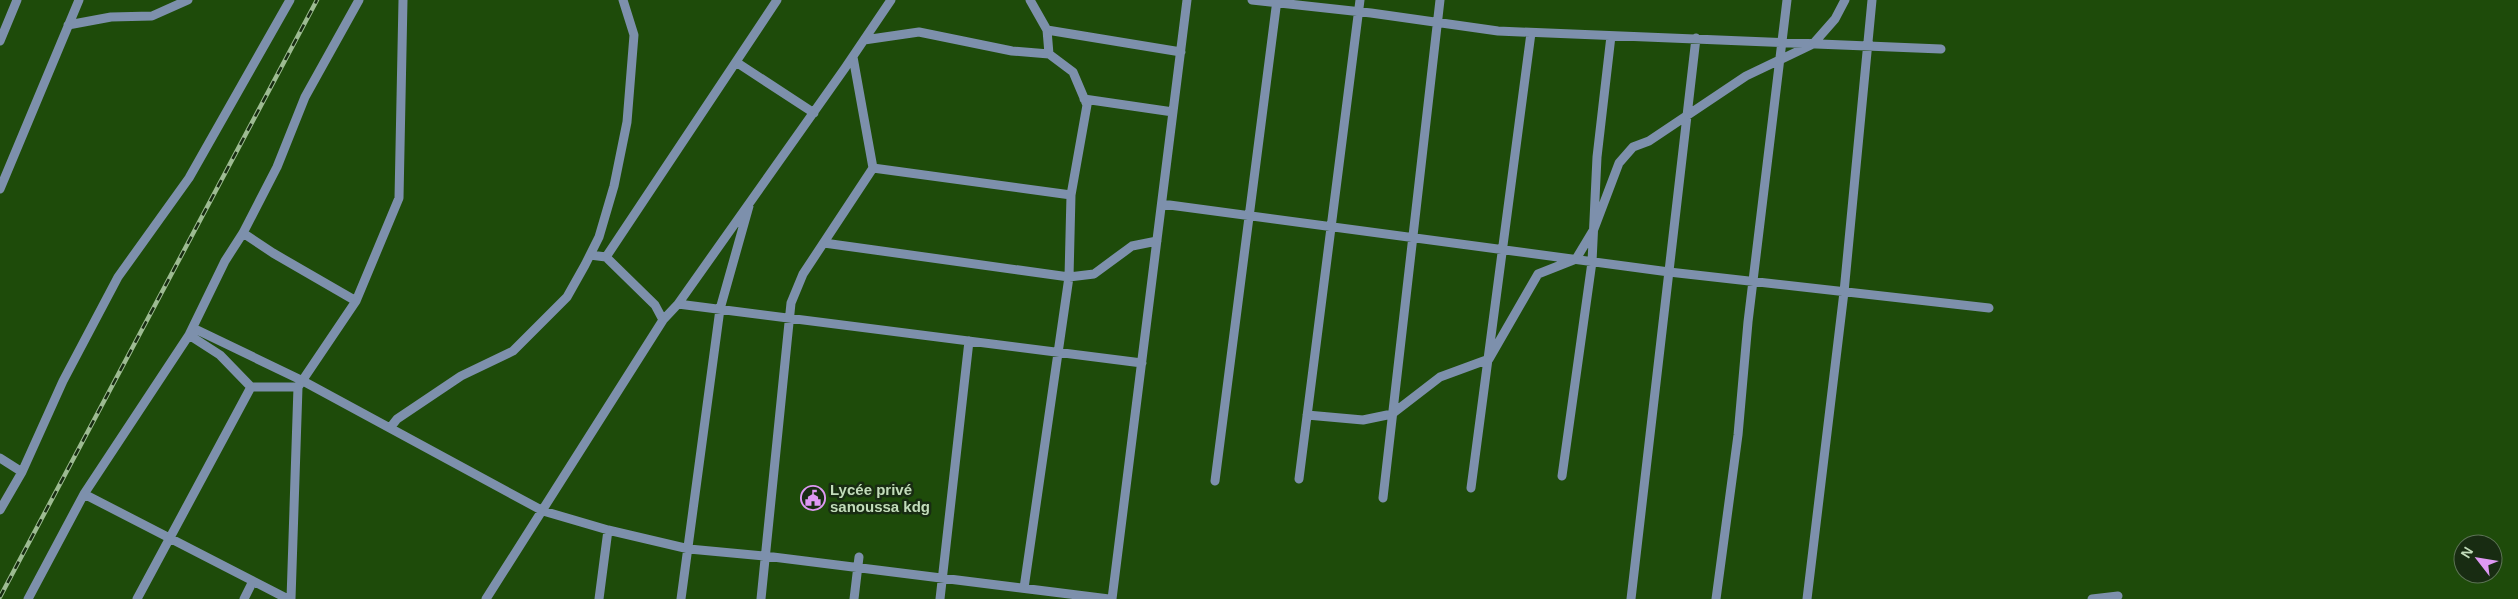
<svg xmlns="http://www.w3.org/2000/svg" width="2518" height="599" font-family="Arial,sans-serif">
	<rect width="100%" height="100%" fill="#1e4b0a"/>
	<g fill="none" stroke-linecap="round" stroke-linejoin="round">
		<path stroke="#7d90ac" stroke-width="9" d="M1030,0L1047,30L1049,54
			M1252,0L1371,13L1498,31L1941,49
			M68,25L111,17L152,16L188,0
			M1047,30L1181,52
			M864,40L919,32L1012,51L1049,54L1073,72L1087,105L1071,195L1069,277L1024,588
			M0,41L17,0
			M853,57L873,168
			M736,62L814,113
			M1084,99L1173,112
			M0,189L79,0
			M1162,204L1669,272L1989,308
			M243,233L273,253L356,301
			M824,243L1069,277L1094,274L1132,246L1157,241
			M590,255L606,257L655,305L663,320
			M606,257L777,0
			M678,304L1142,363
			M193,328L303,381L543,511L608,530L689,549L765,556L1109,599
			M189,335L220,355L251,387
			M1307,415L1363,420L1392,414L1440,377L1489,359L1538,274L1576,259L1594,229L1619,163L1633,147L1649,141L1746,76L1813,44L1835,19L1845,0
			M390,428L397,419L461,376L513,351L567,297L585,265L599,237L614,186L627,122L634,35L623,0
			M0,458L22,472
			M1562,476L1592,262L1597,157L1611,36
			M1299,479L1360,0
			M1215,481L1277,0
			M1471,488L1531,33
			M84,494L288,599
			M1383,498L1440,0
			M0,510L22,472L63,381L118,277L189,178L290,0
			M28,599L84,494L189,335L225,261L243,233L277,167L305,97L359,0
			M137,599L251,387H298L356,301L399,198L403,0
			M244,599L253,581
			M291,599L298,387
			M486,599L663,320L678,304L845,68L891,0
			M599,599L608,530
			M681,599L720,309L749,206
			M761,599L791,303L803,274L873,168L1071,195
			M854,599L859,557
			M940,599L969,341
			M1112,599L1187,0
			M1631,599L1696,38
			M1716,599L1738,435L1748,322L1787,0
			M1807,599L1844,292L1872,0
			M2092,599L2118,596"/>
		<defs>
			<path id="rail" d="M0,597L317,0"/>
		</defs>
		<use href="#rail" stroke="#9dbb92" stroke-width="4.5"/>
		<use href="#rail" stroke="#182c12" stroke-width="2.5" stroke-dasharray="8" stroke-linecap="butt"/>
	</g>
	<defs>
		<symbol id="civic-ring" viewBox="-11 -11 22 22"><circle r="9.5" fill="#182c12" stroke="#de98f3" stroke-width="1.5"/><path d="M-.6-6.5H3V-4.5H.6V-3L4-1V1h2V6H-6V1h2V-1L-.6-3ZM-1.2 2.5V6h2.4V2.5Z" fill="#de98f3"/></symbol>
	</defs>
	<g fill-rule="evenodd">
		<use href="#civic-ring" x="799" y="484" width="28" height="28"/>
	</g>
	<g text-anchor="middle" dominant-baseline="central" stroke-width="5" stroke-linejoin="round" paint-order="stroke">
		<g font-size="15" font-weight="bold" fill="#c2dcba" stroke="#182c12" text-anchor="start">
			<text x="830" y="489">Lycée privé<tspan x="830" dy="17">sanoussa kdg</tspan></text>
		</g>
	</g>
	<g transform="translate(2478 559) rotate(301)"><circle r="24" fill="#182c12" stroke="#5c7255"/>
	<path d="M0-4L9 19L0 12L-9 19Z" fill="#de98f3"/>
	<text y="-8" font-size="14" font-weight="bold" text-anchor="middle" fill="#c2dcba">N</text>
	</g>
</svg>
